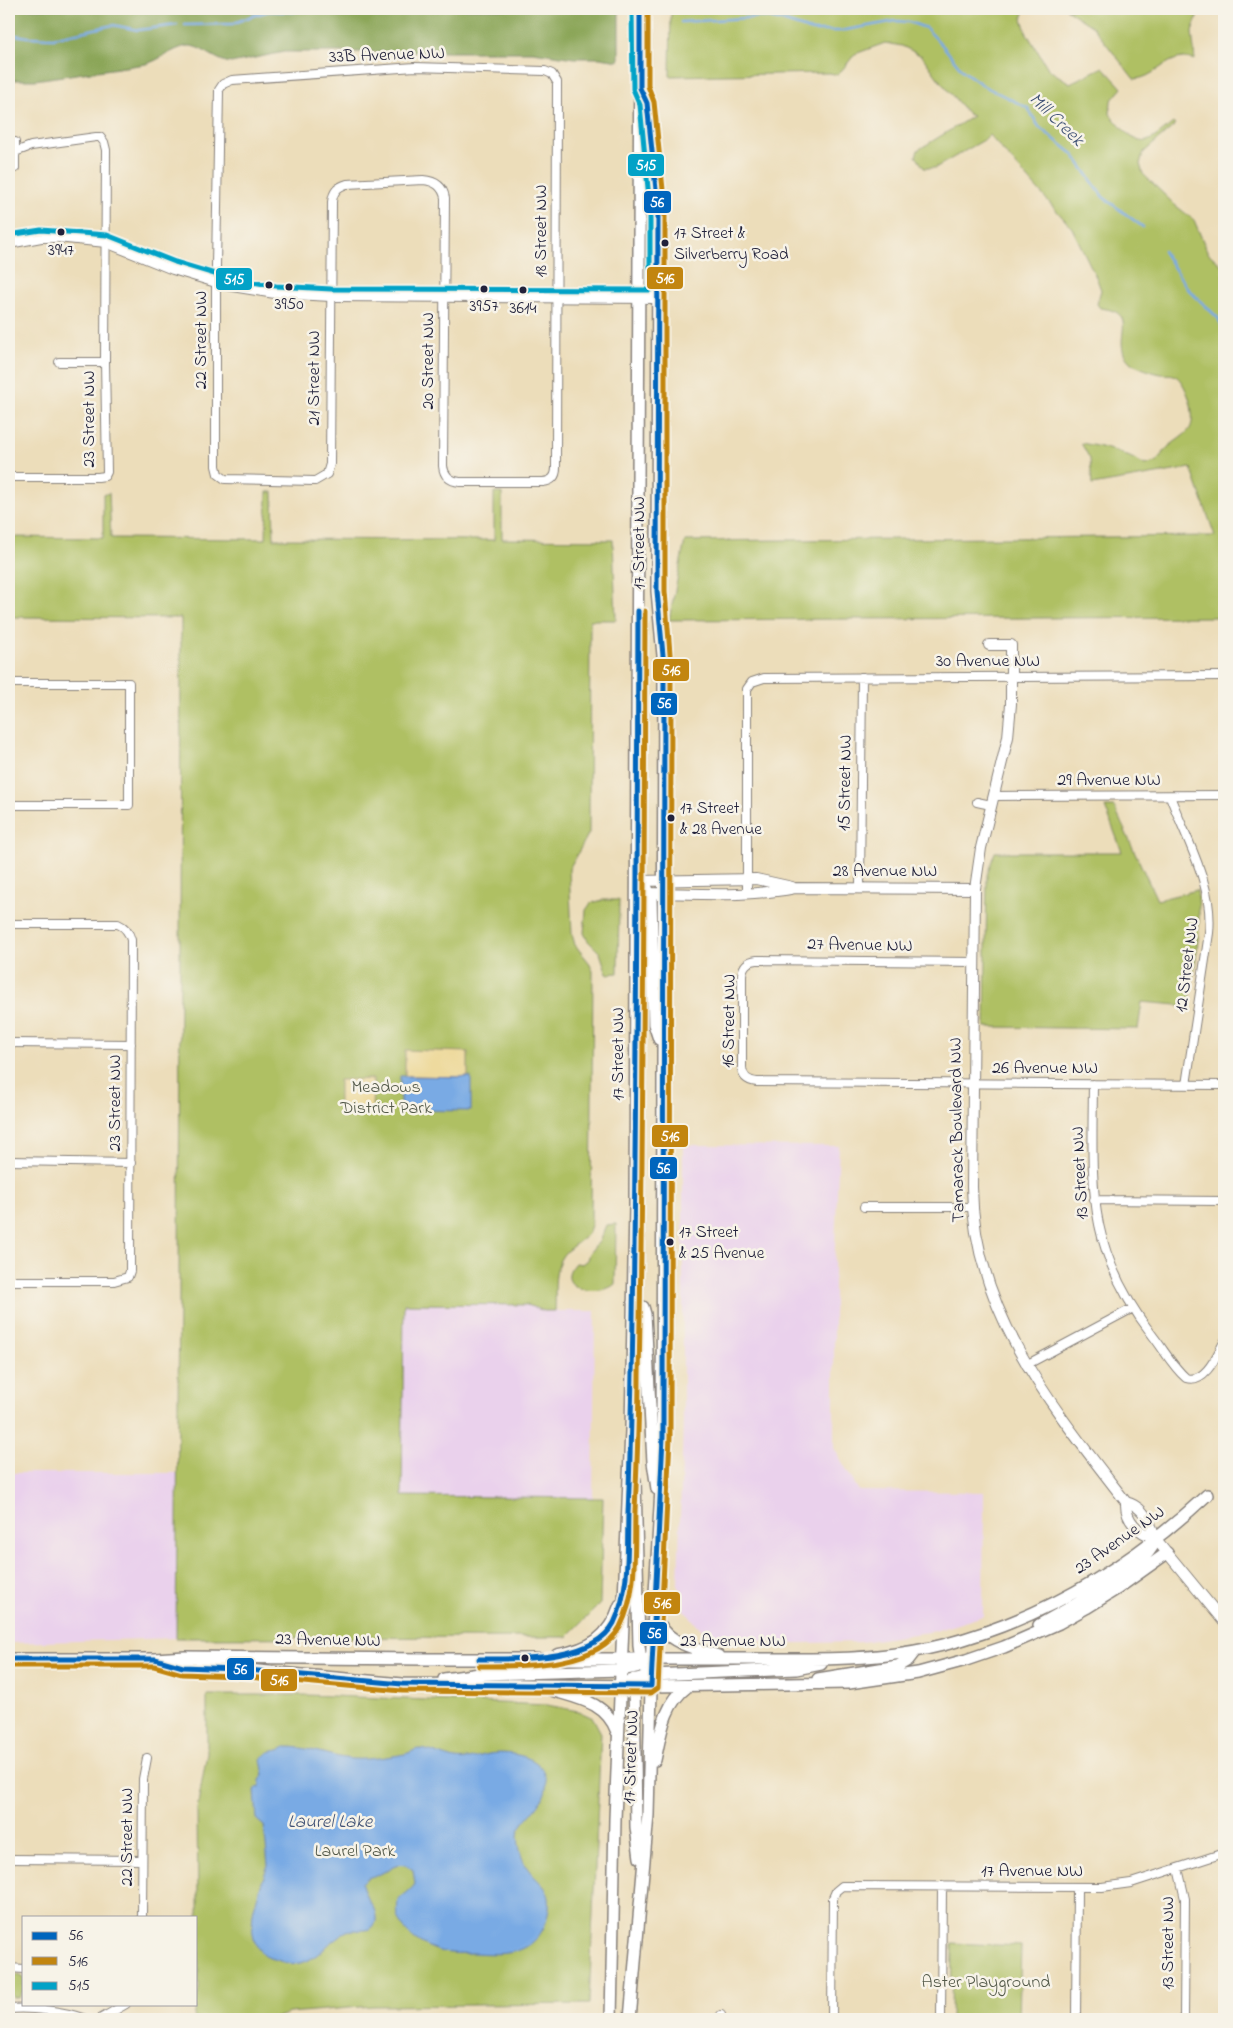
<svg xmlns="http://www.w3.org/2000/svg" width="1233" height="2028" font-family="'Indie Flower',sans-serif">
	<rect width="100%" height="100%" fill="#f7f3e8"/>
	<filter id="ink" filterUnits="userSpaceOnUse"><feTurbulence type="fractalNoise" baseFrequency=".02" numOctaves="2"/><feDisplacementMap in="SourceGraphic" scale="10" xChannelSelector="R" yChannelSelector="G"/><feConvolveMatrix kernelMatrix="1 2 1 2 8 2 1 2 1" color-interpolation-filters="sRGB"/></filter>
	<filter id="wash" filterUnits="userSpaceOnUse"><feTurbulence type="fractalNoise" baseFrequency=".0096" numOctaves="4" result="noise"/><feDisplacementMap in="SourceGraphic" scale="20" xChannelSelector="R" yChannelSelector="G"/><feGaussianBlur stdDeviation="1.12" result="paint"/><feColorMatrix in="noise" values="0 0 0 0 0 0 0 0 0 0 0 0 0 0 0 0 0 1.4 0 .05"/><feComposite in="paint" operator="in"/></filter>
	<g filter="url(#wash)">
		<rect width="100%" height="100%" fill="#ecddba"/>
		<path fill="#ead1ec" d="M683,1145L839,1146L834,1269V1448L859,1491L984,1492L983,1616L935,1631L861,1642L797,1643L728,1640L718,1638L701,1629L683,1609L678,1585L683,1422Z
			M404,1304L527,1305L549,1311H595L593,1498L402,1496Z
			M9,1473H177L176,1638L9,1643Z"/>
		<path fill="#afc063" stroke="#68714f" d="M671,9H1026L1022,18L1026,32L1049,70L1070,83L1103,67L1122,88L1111,101L1110,114C1118,123 1133,145 1147,141C1156,138 1166,128 1173,123L1175,125L1143,153L1140,164L1143,174L1175,205L1194,220L1208,253L1224,267V617L669,620L685,541L1215,536L1191,468L1092,485L1090,459L1081,443C1105,447 1125,453 1145,465C1162,461 1158,458 1168,447C1175,441 1183,437 1189,430C1198,418 1187,385 1177,377C1172,373 1168,375 1162,374C1156,374 1134,366 1130,362C1108,340 1144,313 1100,308L1097,304L1101,290L1097,279L1072,228L989,135L984,140L935,168H924L916,156L918,150L973,116L968,114L940,81L922,56L902,46L885,43L855,54L838,75L830,73L670,76Z
			M1066,9H1200L1192,32L1195,60C1191,59 1186,58 1183,58C1164,59 1153,79 1134,79L1093,27Z
			M267,492H273L274,539L494,540V493H502V539L613,540L616,620H590L589,833L569,869L572,934L575,945L588,961L593,971L591,1226C586,1243 567,1245 560,1260C553,1274 556,1296 555,1311H544L527,1305L404,1304L402,1496L603,1498L600,1604L567,1637L176,1638L179,1293L181,618L9,617V537L103,538V495L109,493L111,538L266,539Z
			M1105,807H1114L1157,900L1197,890C1203,929 1194,968 1189,1006L1142,1002L1138,1029L985,1027L987,875L995,852H1122Z
			M603,900H619L618,973L607,974L600,953L588,941L584,933L586,910L591,903Z
			M616,1224L615,1284C599,1298 552,1289 575,1263L582,1264L587,1260L589,1253L599,1242L606,1225Z
			M207,1695H307L547,1705L578,1711L593,1718L601,1733L589,2004L373,2006L289,2013L272,2019H194L199,1988L197,1809L207,1753Z
			M952,1943L1021,1946L1019,2019H951Z
			M9,1974L19,1975L24,1978V1989L19,1998L13,1997L9,1991Z"/>
		<path fill="#8ba659" stroke="#56644a" d="M9,9H619V61L600,58H574L533,52H284L231,63C217,62 199,44 187,46C172,49 160,60 146,64L35,80H9Z"/>
		<path fill="#eeda9e" stroke="#887e6c" d="M405,1050L468,1052V1077L405,1076Z
			M373,1079L372,1111L339,1112V1080Z"/>
		<path fill="#79aae4" stroke="#4e6690" d="M400,1076L471,1077V1111L400,1110Z
			M285,1747C308,1746 329,1757 352,1759C369,1760 388,1757 405,1754C410,1753 415,1749 419,1749C429,1749 445,1757 455,1759C467,1761 478,1756 489,1754C505,1751 536,1755 543,1771C558,1802 517,1818 518,1837C519,1847 521,1858 526,1866C539,1886 554,1886 548,1914C546,1924 543,1931 537,1938C520,1957 496,1954 473,1953C466,1953 458,1954 451,1953C433,1952 409,1939 400,1923C397,1918 397,1907 398,1901C403,1894 410,1892 415,1884L413,1870C398,1858 394,1868 380,1874C372,1877 368,1876 362,1883C362,1896 378,1906 376,1921C373,1935 355,1928 347,1931C332,1938 322,1954 307,1961C297,1965 287,1964 277,1960C273,1959 267,1958 263,1954C251,1944 251,1922 254,1908C258,1894 263,1878 268,1865L264,1826L257,1820L255,1791L257,1787L260,1788V1780L264,1775L261,1760C270,1747 273,1754 285,1747Z"/>
		<g fill="none" stroke-linecap="round" stroke-linejoin="round">
			<path stroke="#79aae4" stroke-width="2.5" d="M333,9L361,13L372,9
				M584,9L588,10
				M681,22L763,17L779,20L813,31H840L896,21L909,22L926,28L943,46L963,71L984,86L1028,108L1039,127L1073,154L1103,197L1143,227
				M185,25L232,24L252,16L269,11L293,12L303,9
				M9,34L28,37L53,38L113,25L138,30L177,25
				M1163,251L1188,289L1218,318L1224,331"/>
		</g>
	</g>
	<g filter="url(#ink)">
		<g fill="none" stroke-linecap="round" stroke-linejoin="round">
			<defs>
				<path id="minor" d="M415,67L545,71L552,74L557,82L556,468C556,477 552,481 543,482H460C450,481 444,476 443,466L445,198C443,186 435,181 423,180L347,184C337,187 333,192 332,202L330,464L327,474L315,481L225,479L218,474L216,466V267L219,90L223,84L232,80Z
					M15,142V168
					M59,362H105
					M9,477H98L105,476L107,472L105,362L106,150L104,142L100,137H96L31,146L15,152
					M9,683H129V805H9
					M994,796L1224,795
					M1170,796C1186,839 1214,885 1209,933L1186,1085
					M977,802L991,805
					M860,888L862,677
					M747,893V689L752,682L764,678L1224,676
					M9,924H118C125,927 129,932 131,940L130,1271L128,1277L114,1281H9
					M974,962L757,960C748,961 743,965 742,975V1067C742,1077 748,1081 757,1082L1224,1085
					M9,1043L131,1044
					M1093,1084C1092,1188 1086,1249 1153,1336C1164,1350 1173,1367 1186,1378C1205,1384 1217,1355 1224,1342
					M9,1161L131,1163
					M1094,1200L1224,1201
					M864,1207H972
					M1026,1365L1133,1308
					M9,1859L142,1860
					M1178,1868L1185,1899L1184,2019
					M142,1917L143,1779L147,1758
					M9,1968L24,1969
					M9,2009C30,2007 65,2011 85,2019
					M721,2015V2019
					M100,2019L126,2004
					M832,2019L833,1898L836,1891L842,1886L1102,1887L1131,1883L1224,1853
					M941,2019L942,1886
					M1076,2019L1077,1887"/>
				<path id="tertiary" d="M9,243L41,237H57L106,242L173,269L226,285L275,293L331,296L658,298
					M989,645H1011V704L1008,737L981,848L975,889L972,1187C973,1312 1054,1409 1126,1502C1143,1506 1151,1523 1155,1538L1224,1622
					M637,881L756,879L792,887
					M641,893C692,893 745,898 795,888L975,889
					M1126,1502C1125,1521 1139,1533 1155,1538"/>
				<path id="secondary" d="M637,881L647,888L651,898L654,1024L659,1039
					M633,1302L643,1307L645,1314L653,1462L657,1489
					M635,1480L639,1646L642,1667
					M656,1614C662,1643 694,1648 718,1656
					M1039,1625C1063,1611 1151,1566 1155,1540
					M557,1655C590,1649 609,1638 620,1605
					M9,1659H155L185,1657L426,1659H811C855,1659 900,1656 943,1645C1043,1619 1132,1565 1207,1495
					M163,1661L183,1667L236,1669L402,1684L651,1686L849,1683L918,1673L966,1660L1004,1647L1059,1623L1086,1608L1118,1588L1167,1553
					M444,1679L480,1674L621,1670L640,1666L650,1661
					M634,1679L636,1827L640,1858
					M818,1679L898,1666L908,1660L915,1651
					M629,1681L652,1675L796,1669L821,1664
					M548,1689C576,1698 606,1701 617,1732
					M655,1760C661,1732 664,1704 688,1686
					M611,2019L615,1819L631,1430L635,1205L640,9
					M630,2019L648,1815L652,1646L662,1471L664,666L657,591L658,209L647,103L643,94"/>
			</defs>
			<use href="#minor" stroke="#87807a" stroke-width="10"/>
			<use href="#tertiary" stroke="#87807a" stroke-width="12"/>
			<use href="#secondary" stroke="#87807a" stroke-width="14"/>
			<use href="#minor" stroke="#fff" stroke-width="8"/>
			<use href="#tertiary" stroke="#fff" stroke-width="10"/>
			<use href="#secondary" stroke="#fff" stroke-width="11"/>
			<defs>
				<path id="bus-1" d="M9,1659H155L183,1667L236,1669L402,1684L651,1686L663,1437L664,666L657,591L658,209L647,103L640,88V9
					M479,1659C517,1659 593,1662 614,1623C630,1590 627,1550 628,1514C630,1467 631,1421 632,1374C637,1120 637,865 638,611"/>
				<path id="bus-2" d="M9,1666H154L182,1674L236,1676L402,1691L651,1693L658,1688L670,1437L671,666L665,591V209L654,102L648,86V9
					M479,1666C520,1666 597,1669 620,1627C638,1592 634,1549 635,1511C637,1466 639,1421 639,1376C644,1121 644,866 645,611"/>
				<path id="bus-3" d="M9,235L41,230L107,235L175,262L228,278L276,286L331,289L650,290V209L640,105L633,89L632,9"/>
			</defs>
			<use href="#bus-1" stroke="#f7f3e8" stroke-width="9"/>
			<use href="#bus-2" stroke="#f7f3e8" stroke-width="9"/>
			<use href="#bus-3" stroke="#f7f3e8" stroke-width="9"/>
			<use href="#bus-1" stroke="#0065bd" stroke-width="5"/>
			<use href="#bus-2" stroke="#c2850f" stroke-width="5"/>
			<use href="#bus-3" stroke="#02a2c7" stroke-width="5"/>
		</g>
	</g>
	<g fill="#22223b" stroke="#f7f3e8" stroke-width="2">
		<circle cx="61" cy="232" r="4.5"/>
		<circle cx="665" cy="243" r="4.5"/>
		<circle cx="269" cy="285" r="4.5"/>
		<circle cx="289" cy="287" r="4.5"/>
		<circle cx="484" cy="289" r="4.5"/>
		<circle cx="523" cy="290" r="4.5"/>
		<circle cx="671" cy="818" r="4.5"/>
		<circle cx="670" cy="1242" r="4.5"/>
		<circle cx="525" cy="1658" r="4.5"/>
	</g>
	<g text-anchor="middle" dominant-baseline="central" stroke-width="5" stroke-linejoin="round" paint-order="stroke">
		<g font-size="17" fill="#22223b" stroke="#f7f3e8">
			<text x="674" y="233" text-anchor="start">17 Street &amp;<tspan x="674" dy="21">Silverberry Road</tspan></text>
			<text x="61" y="250">3947</text>
			<text x="289" y="304">3950</text>
			<text x="484" y="306">3957</text>
			<text x="523" y="308">3614</text>
			<text x="680" y="808" text-anchor="start">17 Street<tspan x="680" dy="21">&amp; 28 Avenue</tspan></text>
			<text x="679" y="1232" text-anchor="start">17 Street<tspan x="679" dy="21">&amp; 25 Avenue</tspan></text>
		</g>
		<g font-size="18" fill="#22223b" stroke="#f7f3e8">
			<text transform="translate(387 56) rotate(-2)">33B Avenue NW</text>
			<text transform="translate(542 231) rotate(-90)">18 Street NW</text>
			<text transform="translate(202 340) rotate(-90)">22 Street NW</text>
			<text transform="translate(429 361) rotate(-90)">20 Street NW</text>
			<text transform="translate(315 378) rotate(-90)">21 Street NW</text>
			<text transform="translate(90 419) rotate(-90)">23 Street NW</text>
			<text transform="translate(640 543) rotate(-90)">17 Street NW</text>
			<text x="988" y="662">30 Avenue NW</text>
			<text x="1109" y="781">29 Avenue NW</text>
			<text transform="translate(846 783) rotate(-89)">15 Street NW</text>
			<text x="885" y="872">28 Avenue NW</text>
			<text transform="translate(860 946) rotate(1)">27 Avenue NW</text>
			<text transform="translate(1188 965) rotate(-83)">12 Street NW</text>
			<text transform="translate(730 1021) rotate(-89)">16 Street NW</text>
			<text transform="translate(619 1054) rotate(-90)">17 Street NW</text>
			<text x="1045" y="1069">26 Avenue NW</text>
			<text transform="translate(116 1103) rotate(-90)">23 Street NW</text>
			<text transform="translate(958 1130) rotate(-91)">Tamarack Boulevard NW</text>
			<text transform="translate(1081 1173) rotate(-93)">13 Street NW</text>
			<text transform="translate(1120 1541) rotate(-35)">23 Avenue NW</text>
			<text transform="translate(328 1641) rotate(1)">23 Avenue NW</text>
			<text x="733" y="1642">23 Avenue NW</text>
			<text transform="translate(632 1757) rotate(-88)">17 Street NW</text>
			<text transform="translate(128 1837) rotate(-90)">22 Street NW</text>
			<text x="1032" y="1872">17 Avenue NW</text>
			<text transform="translate(1169 1943) rotate(-90)">13 Street NW</text>
		</g>
		<g font-size="18" fill="#535949" stroke="#f7f3e8">
			<text x="386" y="1088">Meadows<tspan x="386" dy="21">District Park</tspan></text>
			<text x="355" y="1852">Laurel Park</text>
			<text x="986" y="1983">Aster Playground</text>
		</g>
		<g font-size="19" font-style="italic" fill="#405276" stroke="#f7f3e8">
			<text transform="translate(1056 120) rotate(44)">Mill Creek</text>
			<text x="330" y="1822">Laurel Lake</text>
		</g>
	</g>
	<g stroke="#f7f3e8" stroke-width="2">
		<rect x="627" y="153" width="38" height="24" rx="5" fill="#02a2c7"/>
		<rect x="643" y="190" width="29" height="24" rx="5" fill="#0065bd"/>
		<rect x="646" y="266" width="38" height="24" rx="5" fill="#c2850f"/>
		<rect x="215" y="267" width="38" height="24" rx="5" fill="#02a2c7"/>
		<rect x="652" y="658" width="38" height="24" rx="5" fill="#c2850f"/>
		<rect x="650" y="692" width="28" height="24" rx="5" fill="#0065bd"/>
		<rect x="651" y="1124" width="38" height="24" rx="5" fill="#c2850f"/>
		<rect x="649" y="1156" width="29" height="24" rx="5" fill="#0065bd"/>
		<rect x="643" y="1591" width="38" height="24" rx="5" fill="#c2850f"/>
		<rect x="639" y="1621" width="29" height="24" rx="5" fill="#0065bd"/>
		<rect x="226" y="1657" width="29" height="24" rx="5" fill="#0065bd"/>
		<rect x="260" y="1668" width="38" height="24" rx="5" fill="#c2850f"/>
	</g>
	<g font-size="14" text-anchor="middle" font-weight="bold" fill="#fff">
		<text x="646" y="170">515</text>
		<text x="657" y="207">56</text>
		<text x="665" y="283">516</text>
		<text x="234" y="284">515</text>
		<text x="671" y="675">516</text>
		<text x="664" y="708">56</text>
		<text x="670" y="1141">516</text>
		<text x="663" y="1173">56</text>
		<text x="662" y="1608">516</text>
		<text x="654" y="1638">56</text>
		<text x="240" y="1674">56</text>
		<text x="279" y="1685">516</text>
	</g>
	<rect width="1233" height="2028" fill="none" stroke="#f7f3e8" stroke-width="30"/>
	<rect x="22" y="1916" width="175" height="90" fill="#f7f3e8" stroke="#a29fa3"/>
	<rect x="32" y="1932" width="25" height="8" fill="#0065bd" stroke="#a29fa3"/>
	<text x="68" y="1940" font-size="15" fill="#22223b">56</text>
	<rect x="32" y="1957" width="25" height="8" fill="#c2850f" stroke="#a29fa3"/>
	<text x="68" y="1966" font-size="15" fill="#22223b">516</text>
	<rect x="32" y="1982" width="25" height="8" fill="#02a2c7" stroke="#a29fa3"/>
	<text x="68" y="1990" font-size="15" fill="#22223b">515</text>
</svg>
